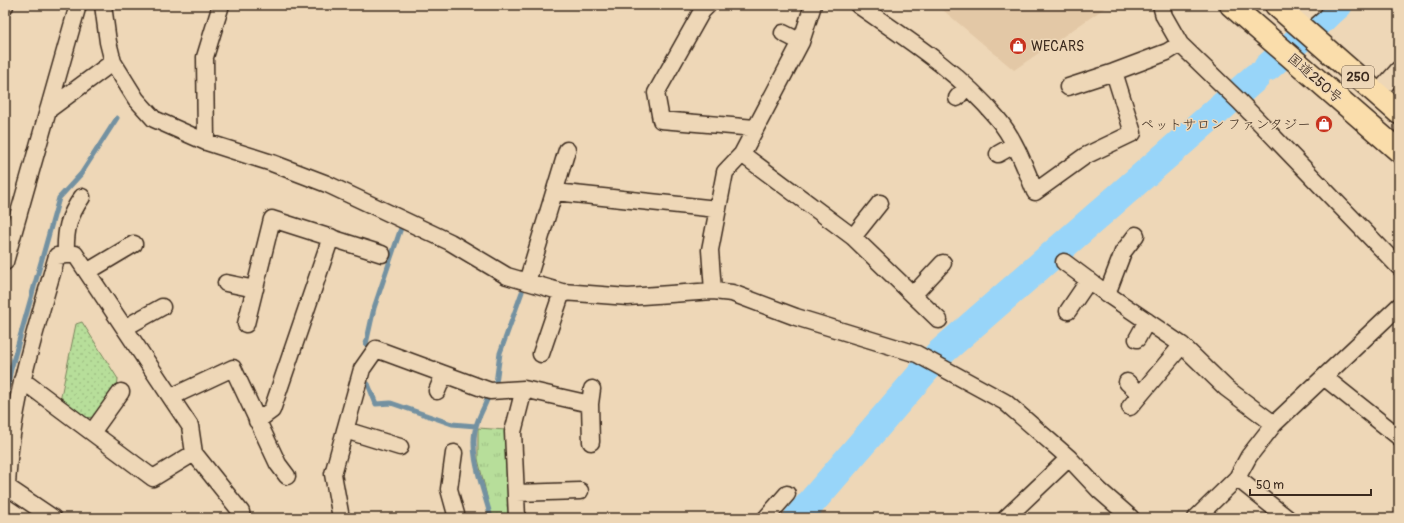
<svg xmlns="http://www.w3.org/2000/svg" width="1404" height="523" font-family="Pangolin,'Klee One',sans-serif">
	<defs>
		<pattern id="grass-tufts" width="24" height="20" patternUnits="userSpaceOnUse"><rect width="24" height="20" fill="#b7de9a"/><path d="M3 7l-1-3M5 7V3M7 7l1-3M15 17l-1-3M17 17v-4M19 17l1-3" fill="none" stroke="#9ebf84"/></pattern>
		<pattern id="park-dots" width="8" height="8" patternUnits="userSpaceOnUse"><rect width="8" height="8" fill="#b7de9a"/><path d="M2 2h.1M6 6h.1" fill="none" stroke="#9ebf84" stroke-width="1.8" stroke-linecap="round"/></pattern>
	</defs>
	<rect width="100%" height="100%" fill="#eed7b7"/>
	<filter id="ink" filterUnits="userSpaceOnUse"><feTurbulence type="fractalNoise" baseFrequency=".025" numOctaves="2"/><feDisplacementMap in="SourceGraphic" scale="8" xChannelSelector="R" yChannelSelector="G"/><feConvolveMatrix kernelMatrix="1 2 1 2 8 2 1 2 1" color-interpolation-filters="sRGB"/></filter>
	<g filter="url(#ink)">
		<path fill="#e3c8a6" d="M937,5H1109L1014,70Z"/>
		<path fill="url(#grass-tufts)" stroke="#79845c" d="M478,428L506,430L509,518H492L478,459Z"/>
		<path fill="url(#park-dots)" stroke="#79845c" d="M82,322L118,379L117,388L95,417L82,418L60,401L76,324Z"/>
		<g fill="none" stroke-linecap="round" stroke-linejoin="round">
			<path stroke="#7391a1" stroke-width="5" d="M366,344L374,308L402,225
				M496,383L500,353L522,292
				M368,384L376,404L391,403L452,424L476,426
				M5,397L11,369L59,198L81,174L117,118
				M488,397C485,406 480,414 477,423C467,451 484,490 491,518"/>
			<path stroke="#98d5f9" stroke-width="29" d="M1268,67L1338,5
				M798,518L938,355L1256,77"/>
			<defs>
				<path id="minor" d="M103,5L108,42L113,62
					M708,5L702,11L656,93L661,120L755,128
					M858,5C907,39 959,72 997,118C1015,139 1025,167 1035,192L1085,156L1133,133L1114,72L1068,87
					M1161,5L1164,16L1180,44L1240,102L1399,267
					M5,6V5
					M1295,21L1314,5
					M783,33L801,42
					M1114,72L1167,52L1180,44
					M1377,94L1399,69
					M957,98L966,87
					M48,110L113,62L136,99L154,119L206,142L272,163L327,184L450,242L507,276L562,292L576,293L628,297L713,291L732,293L796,317L917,354L1005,402L1069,458L1099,490L1131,518
					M206,142L205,57L221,5
					M742,154L853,237L939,320
					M998,154L1014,145
					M555,192L717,209
					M853,237L880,203
					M66,255C65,231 68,217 82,197
					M5,262L78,5
					M1064,262L1107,294L1182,345L1226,388L1274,424
					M87,272L134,244
					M527,282L567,150
					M226,283L255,289
					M713,291L710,250L725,172L742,154L801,42L813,5
					M914,294L943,263
					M1107,294L1123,252L1136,235
					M1068,311L1089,280
					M246,324L272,219L382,254
					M126,327L162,307
					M1137,339L1147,321
					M541,354L562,292
					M1324,377L1399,437
					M22,380L153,478L194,453
					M1127,382L1140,394
					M437,391L444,374
					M171,397L233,368L278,464L287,476
					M590,404L592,389
					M1130,407L1182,345
					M257,421L272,410L331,237
					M345,430L400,447
					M93,431L121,392
					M454,453L449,489L457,518
					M1237,478L1287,518
					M516,493L580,491
					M53,518L7,487C10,408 35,332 57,256L75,254L190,426L194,453L241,512L242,518
					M341,518L333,474L362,369L376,349L490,391L524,389L590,404L591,442
					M517,518L513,432L524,389
					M766,518L787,494
					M1006,518L1069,458
					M1196,518L1237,478L1249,456L1274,424L1399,306"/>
				<path id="trunk" d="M1231,5L1399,151
					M1276,5L1399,113"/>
			</defs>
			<use href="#minor" stroke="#3b2a1e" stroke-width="19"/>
			<use href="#trunk" stroke="#3b2a1e" stroke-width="25"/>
			<use href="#minor" stroke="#eed7b7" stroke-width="16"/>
			<use href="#trunk" stroke="#faddab" stroke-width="22"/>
		</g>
	</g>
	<defs>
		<symbol id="shop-disc" viewBox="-11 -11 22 22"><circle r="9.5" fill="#c8321e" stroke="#eed7b7"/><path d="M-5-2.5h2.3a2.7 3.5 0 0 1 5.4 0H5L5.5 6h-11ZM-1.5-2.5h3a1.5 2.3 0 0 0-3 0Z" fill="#fff"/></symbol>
	</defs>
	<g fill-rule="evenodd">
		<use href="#shop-disc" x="1008" y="36" width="20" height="20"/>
		<use href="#shop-disc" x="1314" y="114" width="20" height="20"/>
	</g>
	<g text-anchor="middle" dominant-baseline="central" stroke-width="3" stroke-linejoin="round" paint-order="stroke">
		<rect fill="#eed7b7" stroke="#715e4c" stroke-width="1" x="1342" y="66" width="32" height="22" rx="3"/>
		<g font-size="13" font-weight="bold" fill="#3b2a1e">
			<text x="1358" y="77">250</text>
		</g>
		<g font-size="14" fill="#3b2a1e" stroke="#eed7b7" text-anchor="start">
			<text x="1031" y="46">WECARS</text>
			<text x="1311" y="124" text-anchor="end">ペットサロン ファンタジー</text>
		</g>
		<g font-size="14" fill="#3b2a1e" stroke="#eed7b7">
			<text transform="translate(1315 78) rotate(41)">国道250号</text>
		</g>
	</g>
	<rect width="1404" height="523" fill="none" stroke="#eed7b7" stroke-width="20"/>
	<rect x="10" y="10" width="1384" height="503" fill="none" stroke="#3b2a1e" stroke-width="1.5" filter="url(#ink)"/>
	<path d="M1250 489v6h121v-6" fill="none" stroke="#3b2a1e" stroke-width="2"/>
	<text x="1256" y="489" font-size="12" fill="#3b2a1e" stroke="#eed7b7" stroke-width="3" paint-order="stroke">50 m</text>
</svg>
